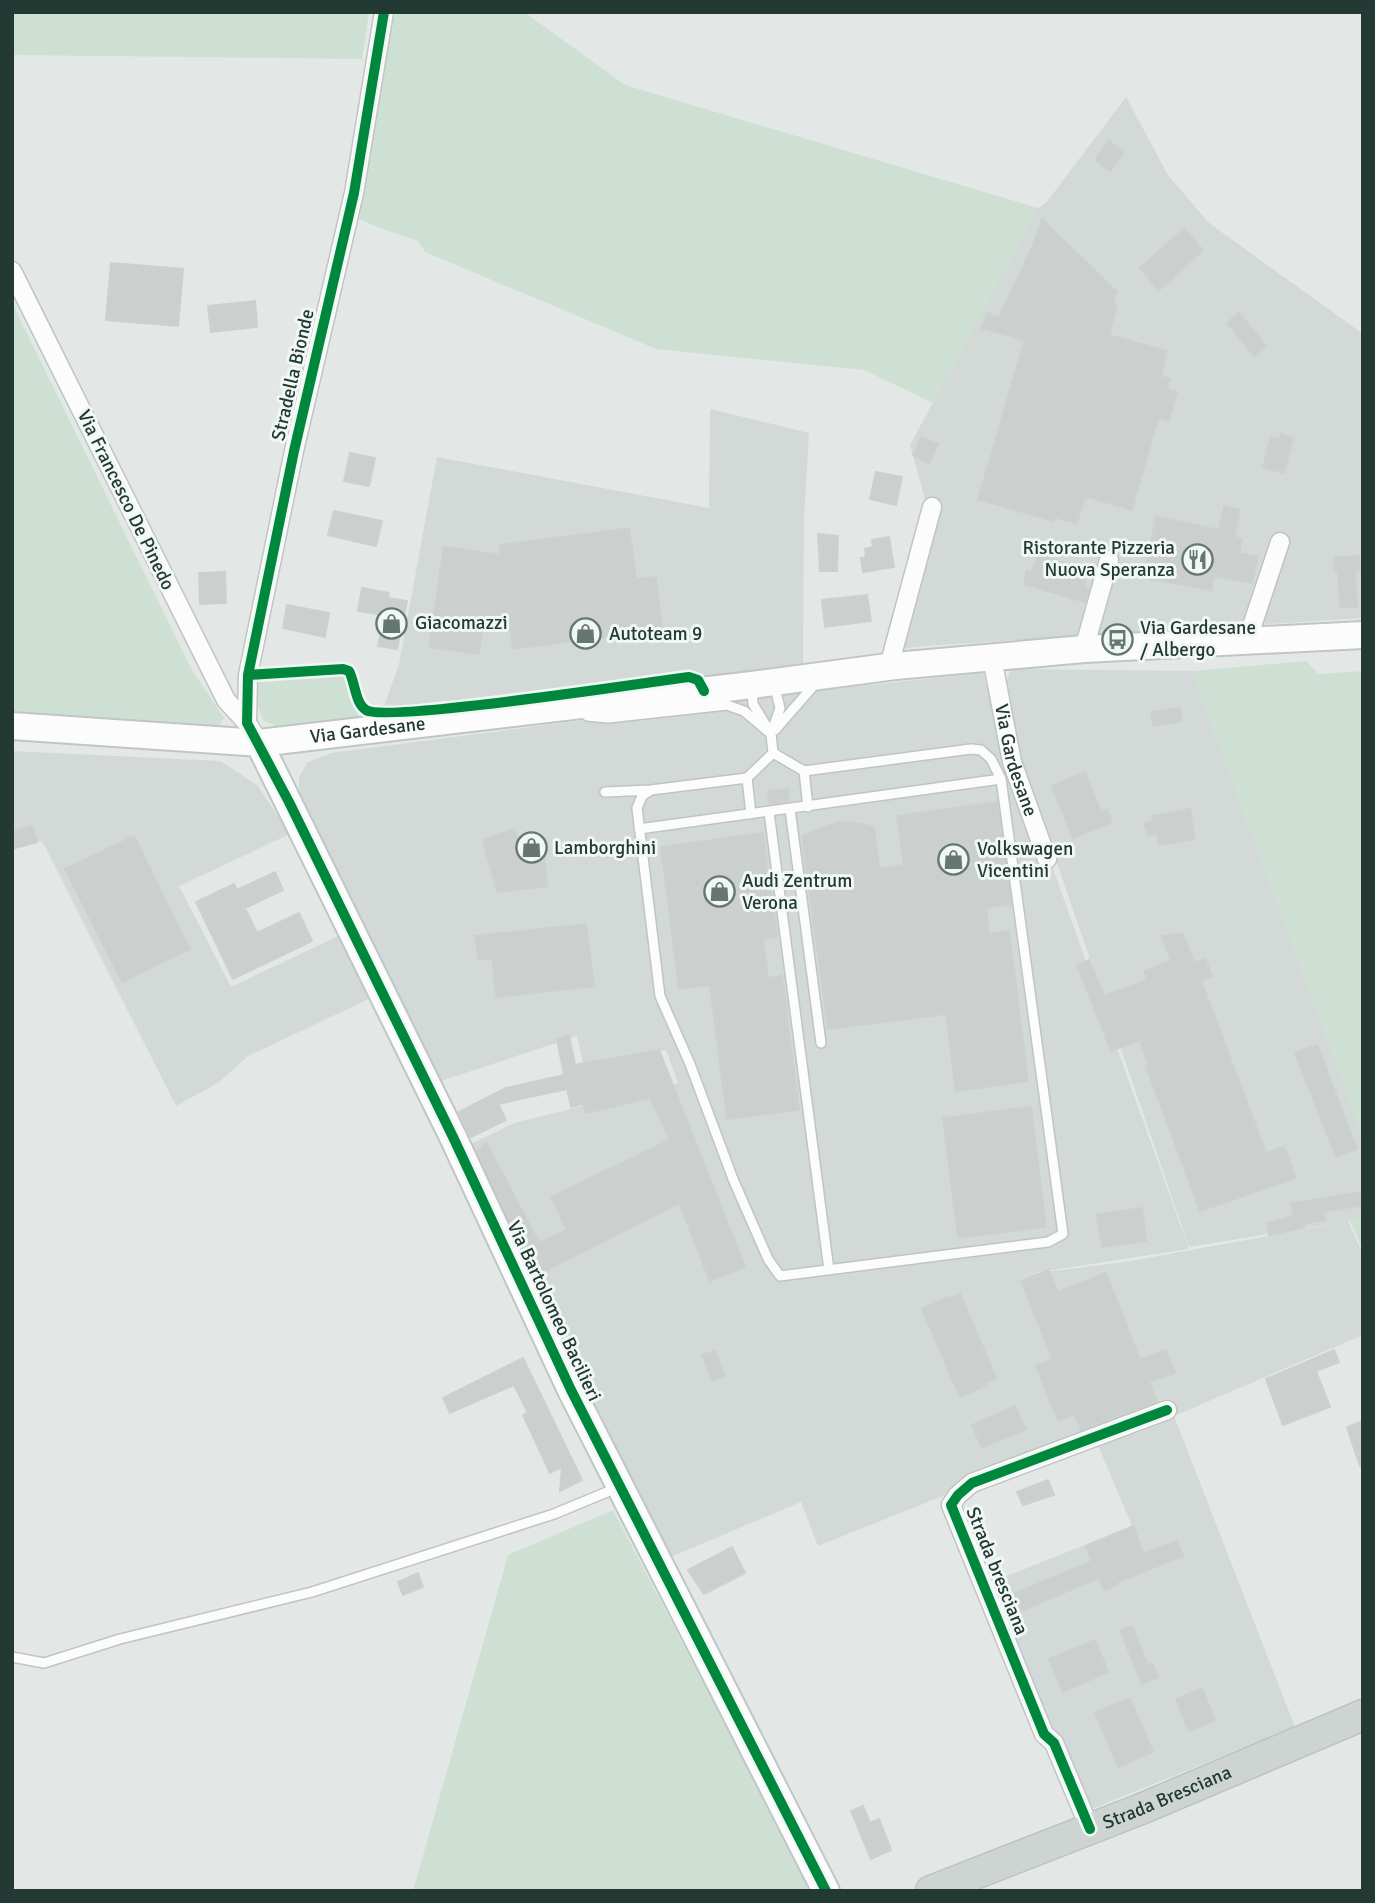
<svg xmlns="http://www.w3.org/2000/svg" width="1375" height="1903" font-family="Signika,sans-serif">
	<rect width="100%" height="100%" fill="#e3e8e6"/>
	<path fill="#d2d9d6" d="M1126,97L1168,175L1209,223L1363,334V618L924,646L885,651L925,499L910,445L1038,208L1046,203Z
		M710,409L809,433L804,518L803,664L701,677L695,671L383,709L399,664L437,457L709,508Z
		M1011,669L1192,671L1363,1136V1218L1348,1221L1363,1255V1335L1174,1416L1295,1727L1074,1816L977,1588L1132,1526L1097,1443L938,1498L818,1546L801,1502L666,1559L463,1148L514,1123L678,1083L666,1050L584,1068L577,1036L438,1082L299,790V777L308,762L331,753L793,693L983,673L1189,1249L1014,1276L1125,1262L1344,1222L1189,1247L1016,744L1006,682Z
		M12,751L220,761L257,785L290,834L179,886L231,987L338,936L371,998L248,1056L218,1083L176,1106L42,841L12,849Z"/>
	<path fill="#cee0d3" d="M12,12H369L362,59L12,55Z
		M394,12H527V14L625,85L1038,208L933,403L864,370L656,349L425,252L418,241L380,228L359,219Z
		M12,303L192,670L224,718L219,726L12,715Z
		M1306,661L1318,674L1363,671V1136L1192,671Z
		M343,673L348,678L360,721L275,726L263,720L257,704L256,678Z
		M1363,1218V1252L1350,1220Z
		M613,1510L806,1880L807,1891H413L508,1555Z"/>
	<path fill="#cbcfcd" stroke="#ccd1cf" stroke-width="2" d="M1109,141L1124,152L1110,171L1095,160Z
		M1042,219L1117,292L1113,300L1117,306L1109,335L1167,351L1161,376L1170,379L1167,389L1177,392L1169,421L1158,418L1132,510L1085,496L1077,523L1054,517L1053,521L978,499L1025,340L981,328L988,313L999,318L1033,245Z
		M1184,229L1203,250L1159,290L1140,268Z
		M111,263L183,269L178,326L106,320Z
		M255,301L257,327L211,332L208,306Z
		M1239,313L1266,346L1254,356L1227,323Z
		M1281,434L1293,438L1284,473L1263,467L1271,437L1279,439Z
		M921,437L938,444L929,463L913,455Z
		M350,453L375,458L369,486L344,481Z
		M876,472L902,477L896,505L870,499Z
		M1224,506L1240,510L1234,537L1242,539L1239,553L1258,557L1252,583L1214,576L1211,590L1150,579L1152,565L1147,564L1156,517L1219,530Z
		M334,511L382,521L376,546L328,535Z
		M629,528L636,579L656,577L662,630L513,649L511,631H482L479,654L429,647L444,547L501,555L500,545Z
		M818,534L838,536L837,571H820Z
		M889,537L894,567L863,572L861,558L866,557L865,549L873,547L872,540Z
		M1037,555L1089,570L1084,587L1089,589L1085,602L1024,584L1027,571L1032,572Z
		M1359,556L1360,571H1355L1357,607H1340L1338,572H1335L1334,557Z
		M225,572L226,603L200,604L199,573Z
		M362,588L389,593L388,598L407,601L397,649L378,646L384,615L358,611Z
		M867,595L871,621L825,627L822,600Z
		M287,605L329,613L325,637L283,628Z
		M1180,708L1182,721L1153,726L1151,712Z
		M1085,772L1101,812L1107,810L1112,822L1073,838L1052,786Z
		M788,789L789,801L769,804L768,791Z
		M997,802L1011,904L986,908L989,934L1009,931L1028,1081L956,1091L946,1014L828,1029L802,836L839,822L857,823L874,827L879,869L904,865L897,816Z
		M1190,809L1195,839L1159,845L1157,834L1148,835L1144,823L1153,820L1152,816Z
		M32,826L37,842L12,849V832Z
		M514,829L521,847L543,845L547,886L497,892L483,840Z
		M763,833L777,937L763,939L768,978L782,976L799,1110L727,1119L710,985L679,989L661,847Z
		M134,836L190,949L122,982L65,869Z
		M275,872L283,890L245,908L257,933L299,913L312,941L233,979L196,902L234,884L237,890Z
		M586,924L594,986L496,997L492,958L478,960L475,936Z
		M1183,933L1194,963L1205,959L1212,976L1201,980L1266,1153L1284,1147L1296,1178L1200,1211L1146,1066L1149,1065L1140,1040L1111,1051L1077,965L1089,960L1104,996L1147,980L1144,971L1171,961L1162,936Z
		M569,1035L575,1065L659,1050L745,1267L710,1281L679,1203L535,1276L477,1152L486,1142L539,1243L567,1230L551,1197L670,1140L650,1098L586,1113L583,1104L571,1107L567,1089L498,1104L506,1120L471,1137L459,1112L506,1088L564,1075L557,1039Z
		M1317,1045L1357,1149L1336,1157L1295,1053Z
		M1031,1107L1046,1227L958,1238L943,1118Z
		M1363,1192V1205L1323,1212L1325,1220L1303,1224L1304,1228L1269,1235L1267,1223L1293,1216L1292,1203Z
		M1142,1208L1146,1241L1102,1247L1097,1214Z
		M1049,1270L1058,1292L1106,1273L1140,1360L1166,1350L1175,1373L1149,1382L1157,1402L1081,1430L1075,1414L1058,1421L1036,1366L1053,1359L1021,1281Z
		M960,1294L996,1378L986,1382L987,1385L960,1397L922,1309L949,1297L950,1299Z
		M1334,1350L1339,1362L1316,1371L1330,1407L1283,1425L1266,1379Z
		M715,1351L725,1376L712,1381L702,1355Z
		M523,1358L582,1480L560,1491L562,1467L550,1473L523,1415L528,1413L514,1385L450,1413L443,1398Z
		M1015,1406L1026,1429L982,1448L972,1425Z
		M1363,1421V1466H1360L1347,1427Z
		M1048,1480L1054,1495L1023,1505L1017,1492Z
		M1133,1526L1144,1554L1177,1541L1183,1556L1116,1583L1117,1585L1104,1590L1099,1578L1008,1616L1002,1599L1092,1561L1086,1546Z
		M732,1547L745,1573L704,1594L688,1570Z
		M418,1573L423,1587L403,1595L398,1582Z
		M1132,1626L1148,1665L1152,1663L1158,1677L1142,1684L1120,1630Z
		M1095,1640L1108,1672L1063,1692L1049,1659Z
		M1202,1688L1215,1720L1189,1731L1176,1699Z
		M1130,1698L1153,1752L1118,1767L1095,1712Z
		M863,1806L870,1823L879,1819L891,1850L871,1859L851,1811Z"/>
	<g fill="none" stroke-linecap="round" stroke-linejoin="round">
		<defs>
			<path id="lane" d="M752,688L753,704L767,727
				M587,716L608,718L727,705L744,711L771,734
				M775,730L816,683
				M804,771L808,807
				M747,778L751,814
				M651,790L642,796L637,808L660,996L690,1064L733,1179L768,1259L780,1276L1048,1242L1063,1234L1001,779
				M605,792L651,790L747,778L773,753L771,734L780,708L774,684
				M790,809L821,1043
				M769,812L829,1270
				M639,829L1001,779L991,759L981,750L971,749L804,771L773,753
				M12,1657L44,1663L120,1639L312,1592L554,1514L619,1487"/>
			<g id="street">
				<path d="M12,271L226,700L247,723"/>
				<path d="M1250,641L1253,623L1280,542"/>
				<path d="M1084,649L1109,560"/>
				<path id="s1" d="M992,658L1012,762L1047,859"/>
				<path d="M889,666L932,507"/>
				<path d="M259,743L247,723L248,675L294,451L354,193L384,12"/>
				<path d="M1090,1829L1054,1743L1044,1734L951,1505L958,1495L972,1483L1167,1410"/>
			</g>
			<g id="secondary">
				<path id="s2" d="M12,726L259,743L752,685L895,666L1084,649L1363,635"/>
				<path d="M259,743L453,1137L571,1390L826,1891"/>
			</g>
			<g id="primary">
				<path id="s3" d="M931,1891L1141,1809L1363,1715"/>
			</g>
		</defs>
		<use href="#lane" stroke="#c0c5c3" stroke-width="12"/>
		<use href="#street" stroke="#c0c5c3" stroke-width="21"/>
		<use href="#secondary" stroke="#c0c6c3" stroke-width="30"/>
		<use href="#primary" stroke="#bcc4c2" stroke-width="33"/>
		<use href="#lane" stroke="#fbfcfb" stroke-width="9"/>
		<use href="#street" stroke="#fbfcfb" stroke-width="18"/>
		<use href="#secondary" stroke="#fbfcfb" stroke-width="26"/>
		<use href="#primary" stroke="#ced4d2" stroke-width="30"/>
		<defs>
			<path id="cycleway" d="M384,12L354,193L294,451L248,675L247,723L289,802L453,1137L571,1390L826,1891
				M248,675L343,669L349,671C355,682 355,703 366,710C385,723 648,682 689,677L698,680L704,691
				M1090,1829L1054,1743L1044,1734L951,1505L958,1495L972,1483L1167,1410"/>
		</defs>
		<use href="#cycleway" stroke="#f1f7f4" stroke-width="15"/>
		<use href="#cycleway" stroke="#00873e" stroke-width="10"/>
	</g>
	<defs>
		<symbol id="restaurant-ring" viewBox="-11 -11 22 22"><circle r="9.5" fill="#f1f7f4" stroke="#667772" stroke-width="1.5"/><path d="M-5-6h1v4h1v-4h1v4h1v-4h1v5L-1.5 .5V6h-2V.5L-5-1ZM5-6V6H3V1.5H1.5Q1.5-4 5-6Z" fill="#667772"/></symbol>
		<symbol id="shop-ring" viewBox="-11 -11 22 22"><circle r="9.5" fill="#f1f7f4" stroke="#667772" stroke-width="1.5"/><path d="M-5-2.5h2.3a2.7 3.5 0 0 1 5.4 0H5L5.5 6h-11ZM-1.5-2.5h3a1.5 2.3 0 0 0-3 0Z" fill="#667772"/></symbol>
		<symbol id="bus-ring" viewBox="-11 -11 22 22"><circle r="9.5" fill="#f1f7f4" stroke="#667772" stroke-width="1.5"/><path d="M-5-6H5V4H4V6H2V4H-2V6H-4V4H-5ZM-3.5-4V0h7V-4ZM-3.5 1.2v1.5H-2V1.2ZM2 1.2v1.5H3.5V1.2Z" fill="#667772"/></symbol>
	</defs>
	<g fill-rule="evenodd">
		<use href="#restaurant-ring" x="1180" y="542" width="35" height="35"/>
		<use href="#shop-ring" x="374" y="606" width="35" height="35"/>
		<use href="#shop-ring" x="568" y="616" width="35" height="35"/>
		<use href="#bus-ring" x="1100" y="622" width="35" height="35"/>
		<use href="#shop-ring" x="514" y="830" width="35" height="35"/>
		<use href="#shop-ring" x="936" y="842" width="35" height="35"/>
		<use href="#shop-ring" x="702" y="874" width="35" height="35"/>
	</g>
	<g text-anchor="middle" dominant-baseline="central" stroke-width="6" stroke-linejoin="round" paint-order="stroke">
		<g font-size="19" fill="#233a34" stroke="#f1f7f4">
			<text transform="translate(293 375) rotate(-77)">Stradella Bionde</text>
			<text transform="translate(126 500) rotate(64)">Via Francesco De Pinedo</text>
			<text stroke="none"><textPath href="#s2" startOffset="357">Via Gardesane</textPath></text>
			<text stroke="none"><textPath href="#s1" startOffset="105">Via Gardesane</textPath></text>
			<text transform="translate(554 1311) rotate(65)">Via Bartolomeo Bacilieri</text>
			<text transform="translate(997 1571) rotate(68)">Strada bresciana</text>
			<text stroke="none"><textPath href="#s3" startOffset="254">Strada Bresciana</textPath></text>
		</g>
		<g font-size="19" fill="#233a34" stroke="#f1f7f4" text-anchor="start">
			<text x="1175" y="548" text-anchor="end">Ristorante Pizzeria<tspan x="1175" dy="22">Nuova Speranza</tspan></text>
			<text x="415" y="623">Giacomazzi</text>
			<text x="1140" y="628">Via Gardesane<tspan x="1140" dy="22">/ Albergo</tspan></text>
			<text x="609" y="634">Autoteam 9</text>
			<text x="554" y="848">Lamborghini</text>
			<text x="977" y="849">Volkswagen<tspan x="977" dy="22">Vicentini</tspan></text>
			<text x="742" y="881">Audi Zentrum<tspan x="742" dy="22">Verona</tspan></text>
		</g>
	</g>
	<rect width="1375" height="1903" fill="none" stroke="#233a34" stroke-width="28"/>
</svg>
